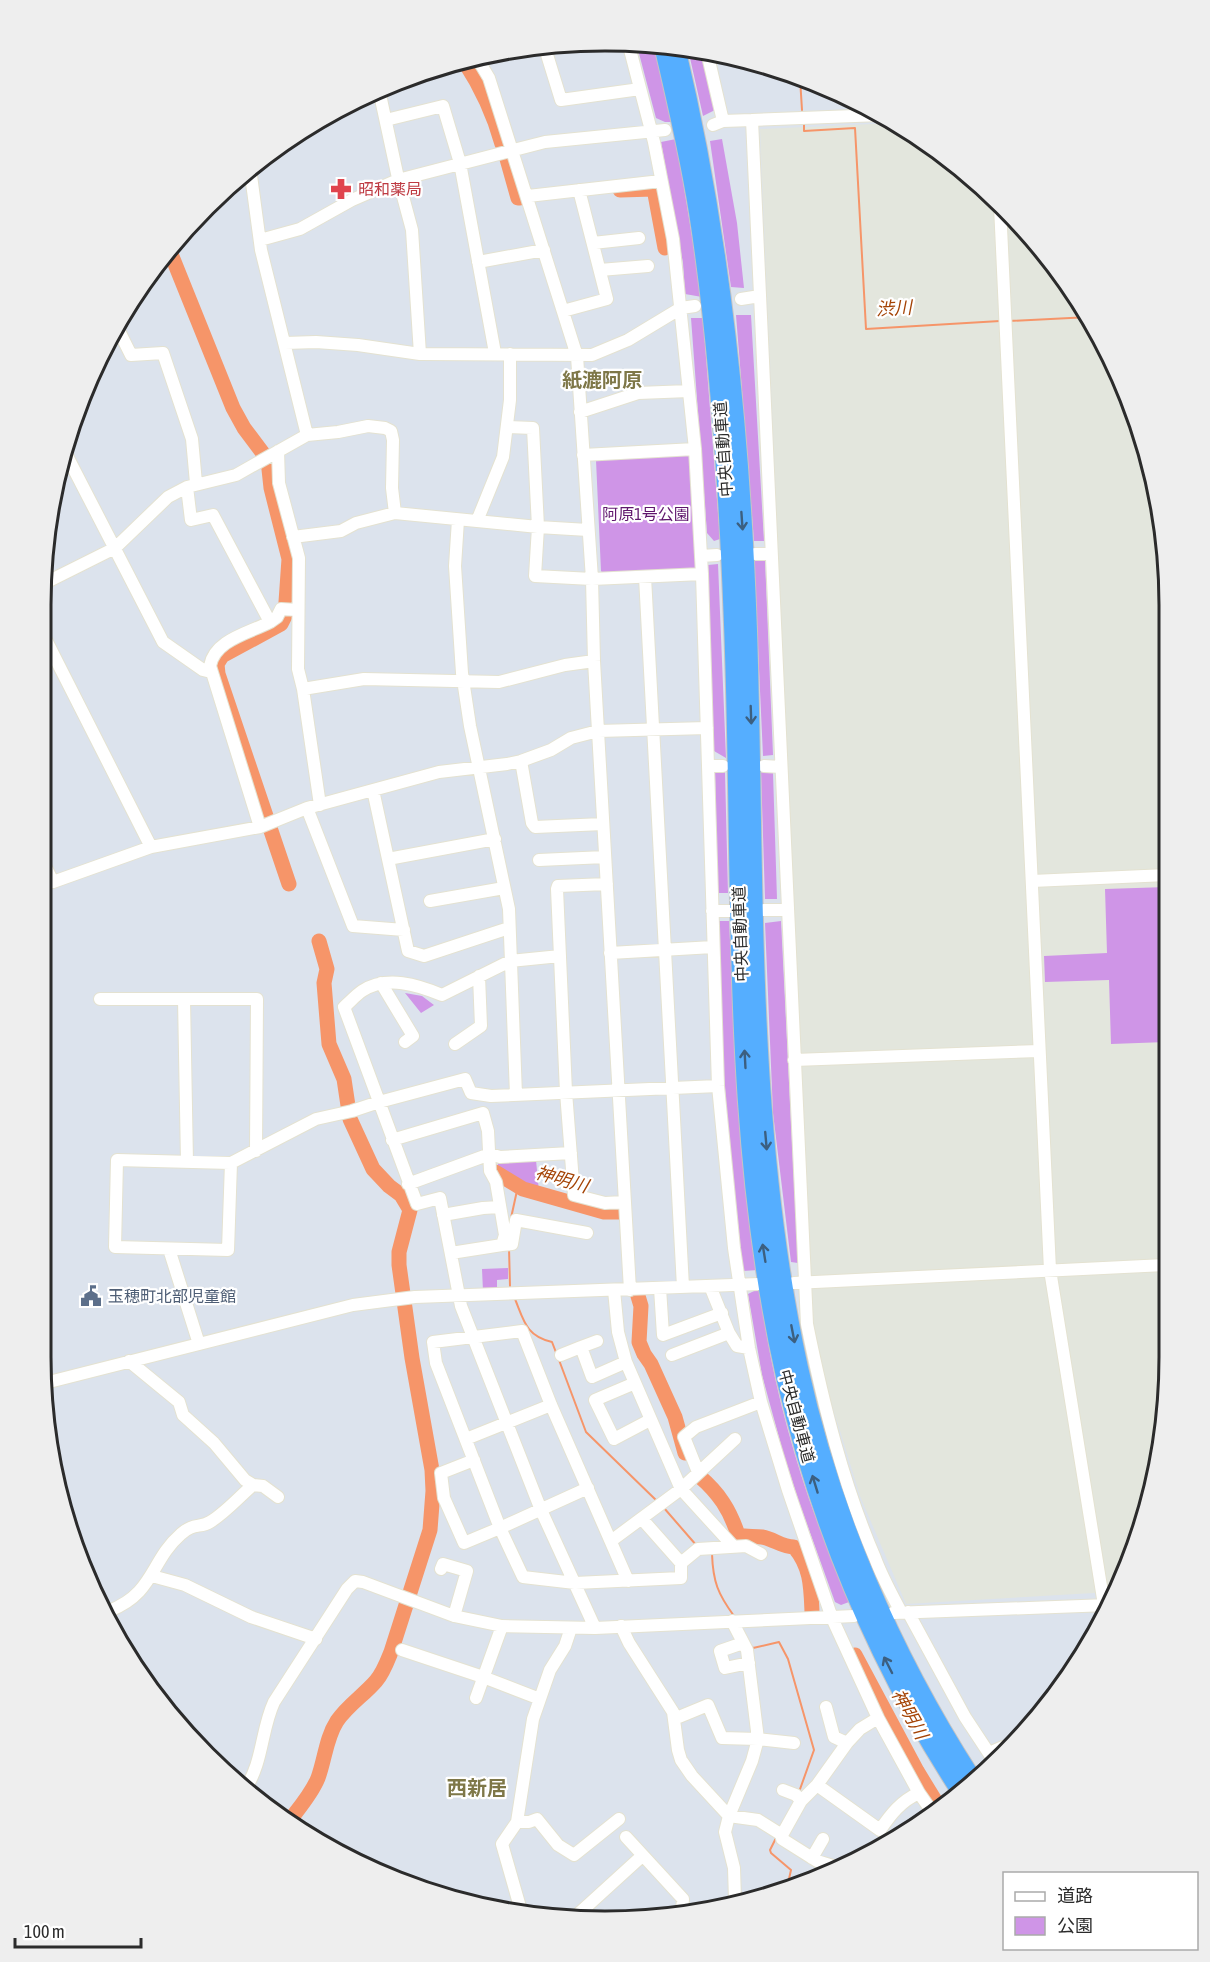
<svg xmlns="http://www.w3.org/2000/svg" width="1210" height="1962" font-family="'Asap Condensed','Noto Sans JP',sans-serif">
	<rect width="100%" height="100%" fill="#dce3ed"/>
	<path fill="#e3e6dd" d="M894,123L948,157L1030,233L1094,323L1140,424L1168,568L1165,1430L1127,1573L1113,1597L1111,1592L906,1604L860,1496L830,1398L812,1323L760,129Z"/>
	<path fill="#cf95e7" d="M636,42L654,44L673,122H665L656,118Z
		M688,49L701,52L715,110L703,116Z
		M676,139L702,297L685,294L683,263L661,142Z
		M722,139L737,223L744,288L731,287L710,141Z
		M736,315H751L764,541H754Z
		M691,318H703L720,539L714,541L707,533Z
		M690,454L697,569L604,575L601,571L596,460Z
		M754,560H765L773,755L763,756Z
		M718,564L726,758L714,751L708,565Z
		M725,772L728,893H718L715,773Z
		M761,772L773,773L777,899H765Z
		M1167,887L1166,1042L1111,1044L1109,980L1045,982L1044,956L1107,953L1105,889Z
		M718,921H729L740,1131L758,1270L743,1271L728,1128L721,1036Z
		M781,921L798,1263L791,1262L773,1113L765,923Z
		M405,993L422,996L434,1005L421,1013Z
		M536,1160L539,1192L523,1187L498,1171V1162Z
		M508,1268V1279L497,1280V1290L483,1291L482,1269Z
		M760,1288C768,1359 786,1431 809,1499C821,1533 836,1567 849,1602L841,1605L835,1602L799,1502L783,1452L762,1375L748,1294Z"/>
	<g fill="none" stroke-linecap="round" stroke-linejoin="round">
		<path stroke="#f69569" stroke-width="2" d="M800,78L802,110
			M804,125V131L855,128L866,329L1000,321
			M1009,321L1090,317
			M511,1218L518,1186
			M509,1248L510,1286
			M515,1299C524,1321 526,1336 552,1342L557,1355
			M559,1360L586,1432L658,1502
			M664,1508L697,1546
			M712,1554C713,1582 718,1594 734,1616
			M751,1646L753,1648L779,1642L788,1659L814,1750L799,1792
			M776,1838L770,1850L771,1853L791,1870L786,1892"/>
		<path stroke="#f69569" stroke-width="15" d="M464,61C481,87 494,115 502,144
			M507,159L518,198H520
			M620,190L654,189L665,248
			M169,249L233,408L244,428L268,460L271,488L289,559L285,616L281,624L222,656L217,664L218,674L289,884
			M495,1172L523,1189L604,1212H621
			M638,1296L641,1306L639,1342L644,1354L651,1364L675,1417L685,1453
			M699,1476C719,1493 730,1510 738,1535C746,1537 753,1536 762,1537C774,1539 782,1547 794,1547C811,1567 811,1587 812,1612
			M855,1655L917,1771L939,1807
			M290,1820C300,1807 312,1793 318,1778C325,1759 326,1738 337,1721C348,1705 364,1695 376,1681C383,1673 387,1662 391,1652L430,1530L433,1491L432,1470L412,1358L399,1265V1252L410,1210L401,1195L389,1186L373,1169L350,1119L344,1079L329,1044L324,983L327,969L319,941"/>
		<defs>
			<path id="minor" d="M628,42L654,142L673,239L695,449L702,574L718,1086L734,1248L749,1348L761,1402L788,1490L832,1618L878,1718L919,1793L933,1813
				M544,45L561,100L640,89
				M707,52L723,121
				M477,58L489,78L577,356L592,579L594,661L630,1290
				M379,90L398,178L412,230L420,354
				M386,120L443,106L460,163L495,353
				M752,120L807,1324C823,1403 843,1484 875,1558C882,1577 892,1595 901,1612
				M713,125L723,121L752,120L881,115
				M250,168L261,250L307,435
				M528,196L661,181
				M1000,206L1050,1270L1105,1611
				M260,240L300,229L352,200L398,180L545,142L665,130
				M593,243L639,238
				M478,262L544,250
				M600,270L648,266
				M741,299L760,296
				M563,311L607,299L579,190
				M118,329L131,355L163,353L192,439L196,483
				M285,343L316,342L358,345L420,354L592,355L628,340L681,308L695,306
				M580,412L638,393L689,391
				M508,427L533,428L538,527L535,576L592,579L702,574
				M278,451L279,483L299,558L298,669L303,689L320,805
				M66,454L163,642L203,670L211,672
				M583,455L695,449
				M187,487L191,520L213,515L270,622
				M458,520L455,566L462,673L470,726L509,909L516,1095
				M477,521L503,457L510,400V354
				M293,537L341,531L356,523L395,513L538,527L588,530
				M755,554H771
				M701,556L717,555
				M645,577L683,1287
				M45,583L115,548L168,497L187,487L236,475L307,435L338,432L368,426L385,428L391,431L393,440L392,488L395,513
				M45,638L151,847
				M303,689L364,679L499,682L565,665L594,661
				M521,761L532,823L535,827L603,824
				M708,766H723
				M764,766L781,767
				M373,790L408,951L424,956L509,928
				M307,808L353,926L404,930
				M260,827L210,666C214,640 249,633 270,622L277,617L281,609L298,610
				M388,859L495,839
				M539,860L605,857
				M43,862L53,882
				M1032,881L1167,875
				M43,883L53,882L151,847L260,827L307,808L439,772L507,764L521,761L551,750L571,738L598,731L707,728
				M607,884L558,886L557,889L566,1092L574,1195L605,1203L624,1202
				M430,901L504,888
				M764,910H787
				M712,911H730
				M610,953L713,947
				M560,956L510,961L442,995C418,985 387,975 362,991C356,995 350,1002 344,1007L417,1204L440,1198L461,1306L541,1510L595,1628
				M381,983L413,1036L405,1042
				M100,999H257L256,1151
				M184,999L187,1162
				M455,1044L481,1026L479,976
				M794,1060L1039,1051
				M392,1140L483,1113L488,1131L490,1171L496,1182L505,1235L502,1245L451,1253
				M231,1163L228,1250L115,1247L117,1160L231,1163L316,1119L352,1111L379,1102L465,1079L471,1093L491,1096L718,1086
				M408,1184L490,1154L500,1157L571,1153
				M443,1215L483,1208L500,1207
				M502,1245L512,1244L516,1220L587,1233
				M169,1249L199,1344
				M794,1283L1165,1265
				M710,1286L729,1333L737,1346L749,1348
				M660,1288L663,1335L722,1313
				M614,1290L618,1332L626,1362L681,1489L733,1546
				M581,1347L597,1341
				M561,1355L581,1347L592,1377L626,1362
				M672,1355L729,1333
				M129,1361L179,1402L183,1415L214,1443L245,1480L253,1485L263,1486L278,1497
				M45,1383L353,1305L415,1297L759,1284
				M635,1383L595,1400L614,1439L650,1420
				M466,1439L551,1405
				M474,1460L441,1473L444,1498L464,1543L500,1528L588,1488
				M698,1472L684,1437L696,1427L761,1402
				M642,1519L681,1563
				M611,1541L681,1489L735,1439
				M441,1569L443,1564L467,1571L454,1616
				M152,1576L185,1585L251,1617L316,1639
				M628,1581L551,1405L522,1331L433,1342L436,1363L500,1528L523,1577L575,1583L681,1578V1563L698,1549L746,1546L761,1554
				M109,1611C155,1593 150,1561 181,1534C193,1523 200,1528 210,1522C225,1513 239,1497 253,1485
				M908,1612L965,1717L992,1758
				M893,1613L1108,1605
				M732,1621L747,1650L758,1739L752,1761L729,1816L725,1832L734,1868L735,1900
				M621,1626L629,1643L673,1712L678,1750L681,1760L692,1776L729,1816L758,1820L782,1835
				M743,1643L720,1651L725,1668L749,1663
				M402,1650L483,1677L540,1699
				M476,1698L502,1626
				M826,1707L834,1737L847,1743
				M674,1719L708,1705L722,1738L758,1739L794,1743
				M989,1753L1003,1747
				M817,1785L880,1830C891,1814 901,1801 919,1793
				M245,1789C263,1763 261,1730 274,1702L347,1589L355,1581L363,1582L454,1616L502,1626L595,1628L854,1616
				M783,1790L796,1795L801,1801
				M517,1822H529L537,1819L558,1845L574,1855L619,1819
				M626,1837L683,1899L682,1909
				M812,1858L823,1839
				M836,1867L817,1861L782,1839V1835L801,1801L817,1785L847,1743L860,1729L878,1718
				M520,1907L502,1844L517,1822L533,1719L550,1670L565,1646L571,1628
				M575,1917L642,1856"/>
			<path id="highway" d="M663,45C676,100 689,156 698,212C719,348 728,487 733,624C743,875 729,1130 785,1376C819,1523 877,1663 959,1789
				M676,47C722,238 741,435 748,631C756,876 746,1127 799,1368C831,1513 891,1653 971,1777"/>
		</defs>
		<use href="#minor" stroke="#e4e2d1" stroke-width="14"/>
		<use href="#highway" stroke="#c4c4c4" stroke-width="20"/>
		<use href="#minor" stroke="#fff" stroke-width="12"/>
		<use href="#highway" stroke="#55aeff" stroke-width="18"/>
	</g>
	<defs><path id="oneway-shaft" d="M-6 0H5M1.5-3L5.5 0L1.5 3" fill="none" stroke-width="1.6" stroke-linecap="round" stroke-linejoin="round" transform="scale(1.5)"/></defs>
	<g stroke="#3c5f80">
		<use href="#oneway-shaft" transform="translate(742 521) rotate(86)"/>
		<use href="#oneway-shaft" transform="translate(751 715) rotate(88)"/>
		<use href="#oneway-shaft" transform="translate(745 1059) rotate(-93)"/>
		<use href="#oneway-shaft" transform="translate(766 1141) rotate(85)"/>
		<use href="#oneway-shaft" transform="translate(764 1253) rotate(-99)"/>
		<use href="#oneway-shaft" transform="translate(793 1334) rotate(79)"/>
		<use href="#oneway-shaft" transform="translate(815 1484) rotate(-107)"/>
		<use href="#oneway-shaft" transform="translate(888 1665) rotate(-117)"/>
	</g>
	<defs>
		<symbol id="pharmacy-bare" viewBox="-9 -9 18 18"><path d="M-2-6h4v4h4v4h-4v4h-4v-4h-4v-4h4Z" fill="#e0444e" stroke="#fff" stroke-width="2.5" paint-order="stroke"/></symbol>
		<symbol id="civic-bare" viewBox="-9 -9 18 18"><path d="M-.6-6.5H3V-4.5H.6V-3L4-1V1h2V6H-6V1h2V-1L-.6-3ZM-1.2 2.5V6h2.4V2.5Z" fill="#5c6f8a" stroke="#fff" stroke-width="2.5" paint-order="stroke"/></symbol>
	</defs>
	<g fill-rule="evenodd">
		<use href="#pharmacy-bare" x="326" y="174" width="30" height="30"/>
		<use href="#civic-bare" x="76" y="1281" width="30" height="30"/>
	</g>
	<g text-anchor="middle" dominant-baseline="central" stroke-width="4.5" stroke-linejoin="round" paint-order="stroke">
		<g font-size="16" fill="#be3a42" stroke="#fff" text-anchor="start">
			<text x="358" y="189">昭和薬局</text>
		</g>
		<g font-size="16" fill="#2b2b2b" stroke="#fff">
			<text transform="translate(723 449) rotate(-94)">中央自動車道</text>
			<text transform="translate(740 934) rotate(-92)">中央自動車道</text>
			<text transform="translate(797 1416) rotate(75)">中央自動車道</text>
		</g>
		<g font-size="16" fill="#5f166d" stroke="#fff">
			<text x="646" y="514">阿原1号公園</text>
		</g>
		<g font-size="16" fill="#4e5e75" stroke="#fff" text-anchor="start">
			<text x="108" y="1296">玉穂町北部児童館</text>
		</g>
		<g font-size="18" font-style="italic" fill="#a44305" stroke="#fff">
			<text transform="translate(894 308) rotate(-3)">渋川</text>
			<text transform="translate(562 1179) rotate(16)">神明川</text>
			<text transform="translate(910 1714) rotate(61)">神明川</text>
		</g>
		<g font-size="20" font-weight="bold" fill="#7e7748" stroke="#fff">
			<text x="602" y="379">紙漉阿原</text>
			<text x="477" y="1787">西新居</text>
		</g>
	</g>
	<path d="M0 0H1210V1962H0ZM605 51H605A554 554 0 0 1 1159 605V1357A554 554 0 0 1 605 1911H605A554 554 0 0 1 51 1357V605A554 554 0 0 1 605 51Z" fill="#eee" fill-rule="evenodd"/>
	<path fill="none" stroke="#2b2b2b" stroke-width="3" d="M605 51H605A554 554 0 0 1 1159 605V1357A554 554 0 0 1 605 1911H605A554 554 0 0 1 51 1357V605A554 554 0 0 1 605 51Z"/>
	<rect x="1003" y="1872" width="195" height="78" fill="#ffffff" stroke="#aaaaaa" stroke-width="1.5"/>
	<rect x="1015" y="1892" width="30" height="9" fill="#ffffff" stroke="#aaaaaa" stroke-width="1.5"/>
	<text x="1057" y="1902" font-size="18" fill="#2b2b2b">道路</text>
	<rect x="1015" y="1917" width="30" height="18" fill="#cf95e7" stroke="#aaaaaa" stroke-width="1.5"/>
	<text x="1057" y="1932" font-size="18" fill="#2b2b2b">公園</text>
	<path d="M15 1938v9h126v-9" fill="none" stroke="#2b2b2b" stroke-width="3"/>
	<text x="24" y="1938" font-size="18" fill="#2b2b2b" stroke="#ffffff" stroke-width="4.5" paint-order="stroke">100 m</text>
</svg>
